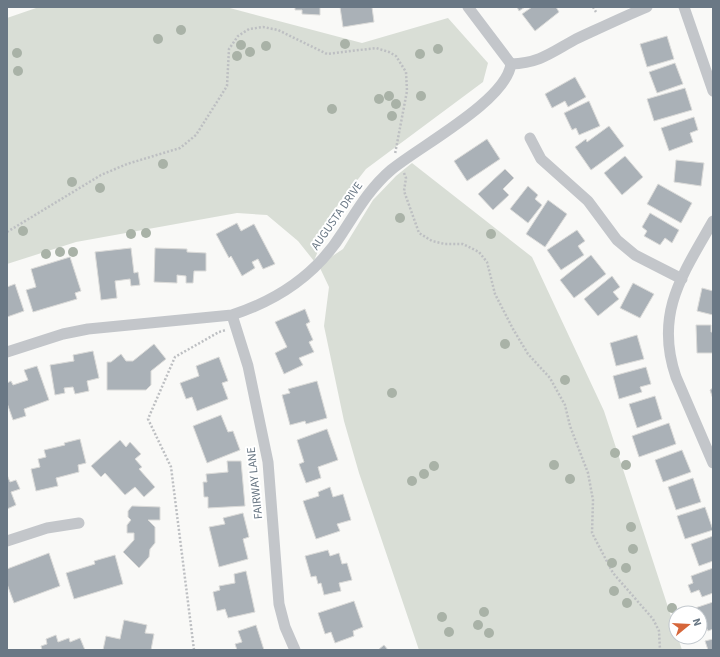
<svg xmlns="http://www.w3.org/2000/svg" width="720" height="657" font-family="'Source Sans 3',sans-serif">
	<rect width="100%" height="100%" fill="#f9f9f7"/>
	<path fill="#d9ded6" d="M39,7H226L362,43L448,18L488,63L483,82L366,169L334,210L314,261L298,241L267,215L237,213L76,242L7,264V18Z
		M412,163L532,257L604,411L682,650H419L359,473L344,421L324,326L329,287L320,268L331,257L343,249L373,200L396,176Z"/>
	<path fill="#aab1b7" stroke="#dbdbd9" d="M295,7H320V15L302,14V10H295Z
		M340,7H372L374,22L343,27Z
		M517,7H525L519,11Z
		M532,7H556L559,12L535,31L522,14Z
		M667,36L674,59L647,67L640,44Z
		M675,63L683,84L657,93L649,72Z
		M575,77L586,97L568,107L565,101L552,108L545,94Z
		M685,88L692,110L654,121L647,99Z
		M589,101L600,126L579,135L576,128L572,130L564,113Z
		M694,117L698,130L690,133L693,142L669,151L661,128Z
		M609,126L624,146L591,170L575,147L586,139L587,142Z
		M487,139L500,159L467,181L454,161Z
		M625,156L643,177L622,195L604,173Z
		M676,160L704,163L701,186L674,182Z
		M505,169L514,178L503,189L509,195L493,210L478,194Z
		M658,184L692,203L681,223L647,204Z
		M528,186L538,195L535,199L542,205L528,223L510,209Z
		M548,200L567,214L545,247L526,234Z
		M650,213L679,230L672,243L665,238L660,245L644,236L647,231L642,227Z
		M237,223L241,231L254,224L275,264L263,269L258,259L252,262L255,268L242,276L231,256L229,258L216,234Z
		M577,230L585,241L578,246L584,255L561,270L547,250Z
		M131,248L134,273L138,272L140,285L131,286L130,279L115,281L117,298L101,300L95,252Z
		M155,248L187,249V252L206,253V271H194L193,283H186V276L177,275V283L154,282Z
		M591,255L606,274L574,298L560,280Z
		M70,257L81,291L75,293L77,299L33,312L26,290L36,287L31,269Z
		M612,276L620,287L613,292L619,299L598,316L584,299Z
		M633,283L654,294L640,318L620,308Z
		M15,284L24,311L7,317V287Z
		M702,288L713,291V315L697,311Z
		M305,309L310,322L306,324L313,340L309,342L314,352L299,358L303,365L284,374L275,353L287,347L275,322Z
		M696,325H711V332H713V353H697Z
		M637,335L644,359L616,366L610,343Z
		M154,344L166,359L151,371V385L146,390H107V362H111L121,354L126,361H133Z
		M93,351L99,378L87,381L89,391L75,394L73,387L64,388L65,393L55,395L50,365L74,361L73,355Z
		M219,357L228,381L222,383L228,399L197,411L192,397L186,399L180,383L199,376L196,366Z
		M37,366L49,400L24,409L26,416L13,420L7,403V383L11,381L13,385L28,380L24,370Z
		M646,367L651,384L640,387L642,392L619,399L613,376Z
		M317,381L327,418L306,424L305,421L290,425L282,395L290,393L288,389Z
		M713,388V399L710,390Z
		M655,396L662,419L637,428L629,404Z
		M221,415L228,432L233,431L240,450L207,463L193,426Z
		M669,423L676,444L639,457L632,436Z
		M327,429L338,460L318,467L321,478L306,483L299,464L304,462L297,440Z
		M80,439L86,463L78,465L79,472L56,478L58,486L36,491L31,469L40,467L38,459L46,457L44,450L65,445L64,443Z
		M120,440L126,447L130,442L141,454L135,459L142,467L139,469L155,487L144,497L135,487L125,495L105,473L101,477L91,466Z
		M682,450L691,472L663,482L655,460Z
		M227,461H241L245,506L208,508V497H204L203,482H207L206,474L228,472Z
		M7,475L10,482L16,480L20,489L11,492L16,505L7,509Z
		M693,478L701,502L676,510L668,487Z
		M330,487L333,497L343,494L351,520L337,524L340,531L316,539L303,501L319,496L318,492Z
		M132,506L160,507V520H148L155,527V543L150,549L149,557L139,568L123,552L134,540V533H127V525L131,520L128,517V511Z
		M705,507L713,530L685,539L677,516Z
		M243,513L249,537L243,539L248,559L219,567L209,527L225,524L223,518Z
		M713,536V561L699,566L691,544Z
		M328,550L330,556L339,553L342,564L347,563L352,580L339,583L341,591L324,595L321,583L318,584L316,576L311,577L305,556Z
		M49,553L60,586L14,603L7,584V569Z
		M115,555L123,584L74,599L66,573L95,564L94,561Z
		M713,568V593L702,597L699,590L691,593L688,585L693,583L691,576Z
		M246,571L255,612L228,618L225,609L217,611L213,592L220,590L219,586L235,583L234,574Z
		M354,601L363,627L353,631L354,636L335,643L331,632L325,634L318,613Z
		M713,602V629L708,631L705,625L700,627V613H694L692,609Z
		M124,620L147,625L145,633L154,634L151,650H103L106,636L120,639Z
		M256,625L264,650H237L235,644L242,642L238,631Z
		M56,635L58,642L69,638L70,642L80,638L85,650H42L41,646L47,644L46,639Z
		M713,639V650H708L705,641Z
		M384,645L388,650H378Z"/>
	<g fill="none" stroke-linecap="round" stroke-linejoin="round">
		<path stroke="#bdbfc2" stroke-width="2.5" stroke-dasharray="2 2" stroke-linecap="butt" d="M593,7L596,12
			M404,173L406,178L404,191L419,233L432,241L445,244H463L479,252L487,262L495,294L513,329L528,354L550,378L565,405L570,426L588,473L593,500L592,533L613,573L653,619L659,631L660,650
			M7,232L101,175L127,164L180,148L196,135L227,86L229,49L238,36L249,29L263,27L278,30L327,54L376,48L389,52L396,56L406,72L407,91L395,154
			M194,650L171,467L148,419L175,357L219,332L226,330"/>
		<path stroke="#c3c6ca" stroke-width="11" d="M468,7L511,64
			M684,7L713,91
			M511,64C540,63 552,52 576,39C600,28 623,17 647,7
			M530,138L541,159L588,201L617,240L635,255L682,279
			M713,221C683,274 654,313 676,377L713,463
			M232,315L248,366L268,462L279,604L285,627L295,650
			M7,352L63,334L88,329L232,315C278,300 317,274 343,232C358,209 370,188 391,170C420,146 506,101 511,64
			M7,541L47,528L79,523"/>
	</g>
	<g fill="#a9b2a7">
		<circle cx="181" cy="30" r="5"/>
		<circle cx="158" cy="39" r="5"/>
		<circle cx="345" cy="44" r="5"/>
		<circle cx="241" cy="45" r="5"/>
		<circle cx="266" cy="46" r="5"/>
		<circle cx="438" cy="49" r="5"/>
		<circle cx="250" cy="52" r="5"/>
		<circle cx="17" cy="53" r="5"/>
		<circle cx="420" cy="54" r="5"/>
		<circle cx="237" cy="56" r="5"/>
		<circle cx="18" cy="71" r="5"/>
		<circle cx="389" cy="96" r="5"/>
		<circle cx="421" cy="96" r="5"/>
		<circle cx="379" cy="99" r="5"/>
		<circle cx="396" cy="104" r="5"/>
		<circle cx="332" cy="109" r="5"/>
		<circle cx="392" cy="116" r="5"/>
		<circle cx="163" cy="164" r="5"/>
		<circle cx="72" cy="182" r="5"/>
		<circle cx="100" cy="188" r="5"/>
		<circle cx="400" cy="218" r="5"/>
		<circle cx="23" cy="231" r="5"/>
		<circle cx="146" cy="233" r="5"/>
		<circle cx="131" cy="234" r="5"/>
		<circle cx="491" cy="234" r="5"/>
		<circle cx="60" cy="252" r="5"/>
		<circle cx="73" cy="252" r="5"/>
		<circle cx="46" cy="254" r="5"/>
		<circle cx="505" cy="344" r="5"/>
		<circle cx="565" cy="380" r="5"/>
		<circle cx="392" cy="393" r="5"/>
		<circle cx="615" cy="453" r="5"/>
		<circle cx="554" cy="465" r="5"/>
		<circle cx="626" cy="465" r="5"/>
		<circle cx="434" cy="466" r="5"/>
		<circle cx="424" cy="474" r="5"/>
		<circle cx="570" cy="479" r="5"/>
		<circle cx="412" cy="481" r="5"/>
		<circle cx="631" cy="527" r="5"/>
		<circle cx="633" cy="549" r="5"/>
		<circle cx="612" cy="563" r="5"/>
		<circle cx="626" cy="568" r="5"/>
		<circle cx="614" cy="591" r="5"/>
		<circle cx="627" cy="603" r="5"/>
		<circle cx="672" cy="608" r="5"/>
		<circle cx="484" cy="612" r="5"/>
		<circle cx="442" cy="617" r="5"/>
		<circle cx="478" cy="625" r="5"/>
		<circle cx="449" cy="632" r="5"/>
		<circle cx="489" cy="633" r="5"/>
	</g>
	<g text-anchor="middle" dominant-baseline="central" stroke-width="4" stroke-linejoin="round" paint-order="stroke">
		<g font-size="12" fill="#6a7885" stroke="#fff">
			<text transform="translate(337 216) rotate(-55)">AUGUSTA DRIVE</text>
			<text transform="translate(255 483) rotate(-96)">FAIRWAY LANE</text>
		</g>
	</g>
	<rect width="720" height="657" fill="none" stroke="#6a7885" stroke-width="16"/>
	<g transform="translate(688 625) rotate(72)"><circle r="19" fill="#ffffff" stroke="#c3c9ce"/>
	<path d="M0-3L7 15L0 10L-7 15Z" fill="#d6663a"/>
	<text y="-6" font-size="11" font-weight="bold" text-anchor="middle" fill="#6a7885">N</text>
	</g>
</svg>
